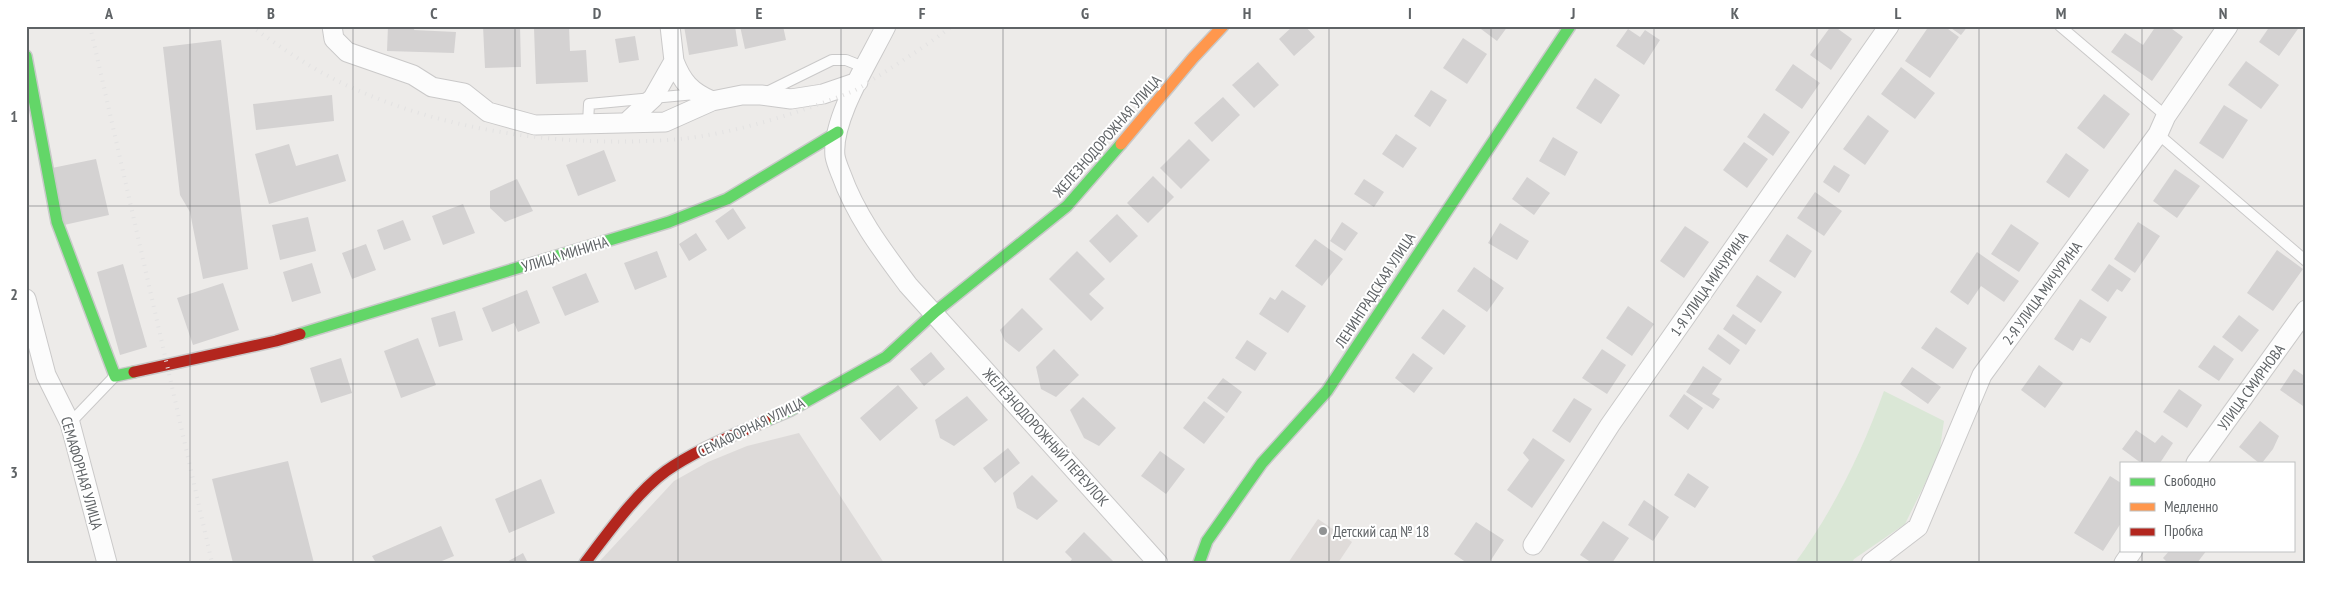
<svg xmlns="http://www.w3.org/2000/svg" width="2332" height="589" font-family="'PT Sans Narrow',sans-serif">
	<rect width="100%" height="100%" fill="#edebe9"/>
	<path fill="#dddad9" d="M799,433L884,563H598L674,481L708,462L747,446Z"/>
	<path fill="#dfdbd9" d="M1318,519L1352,542L1338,563H1288Z"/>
	<path fill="#dae7d6" d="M1884,391L1944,421L1939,455L1905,524L1854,559L1852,563H1795C1833,511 1862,452 1884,391Z"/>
	<path fill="#d4d2d2" d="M388,26H415L414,30L456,32L454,53L387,51Z
		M483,26H520L521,67L485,68Z
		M569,26L570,51L586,50L588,82L536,84L534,28Z
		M684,26H735L738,46L689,55Z
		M740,26H783L786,40L745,49Z
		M1293,26H1305L1315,37L1294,56L1279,39Z
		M1477,26H1508L1497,41Z
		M1831,26H1834L1852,39L1831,70L1810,55Z
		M1929,26H1944L1959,37L1930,78L1905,61Z
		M1948,26H1968L1961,35Z
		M2156,26H2168L2183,37L2152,81L2111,52L2125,33L2143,45Z
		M2270,26H2300L2279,56L2259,42Z
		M1628,29L1640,37L1645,30L1660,40L1644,65L1616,46Z
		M635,36L639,60L619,63L615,39Z
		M1463,38L1487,54L1467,84L1443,68Z
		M221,40L248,269L203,279L190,212L180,195L163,47Z
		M2246,61L2279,85L2261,109L2228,85Z
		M1258,62L1279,85L1254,108L1232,85Z
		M1793,64L1820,83L1802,109L1775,90Z
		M1901,67L1935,93L1915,119L1881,94Z
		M1595,78L1620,95L1601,124L1576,108Z
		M1431,90L1447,100L1430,127L1414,116Z
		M2104,94L2130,114L2104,149L2077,128Z
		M332,95L334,121L256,130L253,104Z
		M1223,97L1240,115L1212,142L1194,123Z
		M2224,105L2248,120L2223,159L2199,143Z
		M1764,113L1790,132L1773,156L1747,137Z
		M1868,115L1889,131L1865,165L1843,149Z
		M1396,134L1417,148L1403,168L1382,154Z
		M1553,137L1578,152L1565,176L1539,161Z
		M1189,139L1210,160L1181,189L1160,168Z
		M1744,142L1768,159L1747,188L1723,170Z
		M289,144L296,166L338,154L346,181L269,204L255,154Z
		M604,150L616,181L578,196L566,165Z
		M2066,153L2089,170L2069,198L2046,182Z
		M96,159L109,215L64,225L52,168Z
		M1834,165L1850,175L1839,193L1823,182Z
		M2175,169L2200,186L2177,218L2153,201Z
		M1153,176L1174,197L1148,223L1127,203Z
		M1527,177L1550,193L1534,215L1512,199Z
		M517,179L533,211L505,222L490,208V191Z
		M1364,179L1384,192L1374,207L1354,194Z
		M1815,192L1842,211L1824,236L1797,218Z
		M463,204L475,233L443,245L432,216Z
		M733,208L746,228L728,240L715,221Z
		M1117,214L1138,236L1110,263L1089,241Z
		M308,217L316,251L280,260L272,225Z
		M403,220L411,240L384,250L377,230Z
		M1342,222L1358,233L1345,251L1330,241Z
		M2138,222L2160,236L2135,273L2114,259Z
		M1500,223L1529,241L1517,260L1488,243Z
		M2011,224L2039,243L2019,272L1991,254Z
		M1685,226L1709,242L1684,278L1660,261Z
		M696,233L707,250L689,261L679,244Z
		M1787,234L1812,251L1795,278L1769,261Z
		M1315,239L1343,259L1322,286L1295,266Z
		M366,244L376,270L352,279L342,253Z
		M2277,250L2303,269L2273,311L2247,293Z
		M657,251L667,277L635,290L624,263Z
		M1077,251L1105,279L1089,294L1104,308L1091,321L1049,279Z
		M1977,252L2019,281L2004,302L1981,286L1968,305L1950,292Z
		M312,263L321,293L292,302L283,272Z
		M123,264L147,347L120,355L97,272Z
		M2109,264L2131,279L2122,292L2117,289L2108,302L2091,290Z
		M1474,267L1504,288L1487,312L1457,291Z
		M586,273L599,302L565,316L552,287Z
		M1757,275L1782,292L1761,323L1736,306Z
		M223,283L239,330L193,345L177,298Z
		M527,290L540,323L518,332L514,323L492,332L482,308Z
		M1282,290L1306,306L1288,333L1259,314L1270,297L1275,300Z
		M2080,299L2107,317L2090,343L2081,338L2073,351L2054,339Z
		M1628,306L1654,324L1632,356L1606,338Z
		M1022,308L1043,329L1019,352L1005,341L1000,330Z
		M1443,309L1466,326L1444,355L1421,338Z
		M455,311L463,340L439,347L431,318Z
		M1733,314L1756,330L1746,345L1723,329Z
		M2239,315L2259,330L2242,352L2222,337Z
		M1936,327L1967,348L1953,369L1921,348Z
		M1718,334L1740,350L1730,365L1708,349Z
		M418,338L436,385L401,398L384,351Z
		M1247,340L1267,353L1255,371L1235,358Z
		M2214,345L2234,359L2219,381L2198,367Z
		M1054,349L1079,375L1056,397L1041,389L1036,367Z
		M1602,349L1626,365L1607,394L1582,378Z
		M931,352L945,369L924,386L910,369Z
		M1413,353L1433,368L1414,393L1395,378Z
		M341,358L352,393L321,403L310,368Z
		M2039,365L2063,383L2045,408L2021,390Z
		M1703,366L1722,379L1712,394L1720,399L1713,409L1686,392Z
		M1912,367L1941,387L1928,404L1900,384Z
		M2294,369L2306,377V408L2280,390Z
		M1223,378L1242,392L1227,413L1207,398Z
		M898,385L918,408L880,441L860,418Z
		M2179,389L2202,405L2187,428L2163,412Z
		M1684,394L1703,408L1688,430L1669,416Z
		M967,396L988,420L954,446L940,438L935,420Z
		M1083,397L1116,428L1099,446L1084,438L1070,410Z
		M1574,398L1592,409L1570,443L1552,431Z
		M1204,401L1225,417L1204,444L1183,428Z
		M2260,421L2279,436L2273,449L2262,463H2259L2239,447Z
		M2136,430L2155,443L2162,435L2173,443L2160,463H2141L2122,449Z
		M1533,438L1565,460L1532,508L1507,490L1529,460L1523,453Z
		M1008,448L1020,463L995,483L983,468Z
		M1160,451L1185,469L1166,494L1141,476Z
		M288,461L314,563H233L212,479Z
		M1688,473L1709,487L1695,508L1674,495Z
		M1032,475L1058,501L1037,520L1017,508L1013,493Z
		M2110,476L2121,483V523L2103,551L2074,533Z
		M541,479L555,513L509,533L495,499Z
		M1644,500L1669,517L1653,541L1628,525Z
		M1603,521L1629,538L1612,563H1592L1580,555Z
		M1476,522L1504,540L1489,563H1467L1454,554Z
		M441,526L454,556L437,563H376L372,556Z
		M1084,532L1115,563H1069L1072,559L1065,552Z
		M2170,550H2207L2197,563H2168L2163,558Z
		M523,553L528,563H505Z"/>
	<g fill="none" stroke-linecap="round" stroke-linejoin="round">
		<defs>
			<path id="lane" d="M2060,26L2166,116
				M765,93L832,60H846L866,68
				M588,123L589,104L695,94
				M2158,134L2306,261
				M70,423L115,376"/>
			<path id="street" d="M332,26L334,39L347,52L413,75L432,87L464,93L488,112L535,125L665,122L712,101L742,95H761L791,99L823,94L858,82
				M886,26C870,59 831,119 835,156C836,162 839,169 841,174C856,216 882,250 908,285L1158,563
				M674,61C682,82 691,92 712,101
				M626,123L653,98L674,61L670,26
				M26,299L46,375L70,423L107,563
				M2196,463L2306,310
				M1533,545L1610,425L1889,26
				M1871,563L1918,527L1982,375L2158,134L2166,116L2228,26
				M2124,563L2133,550"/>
			<path id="fast" d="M26,56L57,222L115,376L134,372
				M300,334L669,222L727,199L838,132
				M765,421L791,410L886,357L935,312L1067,206L1121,144
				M1199,563L1207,541L1262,463L1327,391L1570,26"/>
			<path id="slow" d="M1121,144L1193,58L1223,26"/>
			<path id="jam" d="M134,372L276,341L300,334
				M585,563C607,534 637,492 666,471C696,450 732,436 765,421"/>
		</defs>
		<use href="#lane" stroke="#cac9c9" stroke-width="12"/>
		<use href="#street" stroke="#cac9c9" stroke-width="21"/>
		<use href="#fast" stroke="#c9c9c9" stroke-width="14"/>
		<use href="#slow" stroke="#c9c9c9" stroke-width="14"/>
		<use href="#jam" stroke="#c9c9c9" stroke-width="14"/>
		<use href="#lane" stroke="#fcfcfc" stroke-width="10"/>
		<use href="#street" stroke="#fcfcfc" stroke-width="19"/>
		<use href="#fast" stroke="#63d668" stroke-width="11"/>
		<use href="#slow" stroke="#ff974d" stroke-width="11"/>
		<use href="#jam" stroke="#b3261e" stroke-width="11"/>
		<path stroke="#e3e2e2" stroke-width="4" stroke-dasharray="1 6" stroke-linecap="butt" d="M90,26L212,563
			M251,26C276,44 303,63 330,77C434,131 564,149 680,139C733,134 802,112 851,92C861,88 871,80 880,75C905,59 929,44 952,26"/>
	</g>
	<path fill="none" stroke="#5f6366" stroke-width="1" stroke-opacity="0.55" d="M190,26V563M353,26V563M515,26V563M678,26V563M841,26V563M1003,26V563M1166,26V563M1329,26V563M1491,26V563M1654,26V563M1817,26V563M1979,26V563M2142,26V463M26,206H2306M26,384H2306M2142,550V563"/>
	<circle fill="#919394" stroke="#fff" stroke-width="2" cx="1323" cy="531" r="5"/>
	<g text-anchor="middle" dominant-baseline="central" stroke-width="4" stroke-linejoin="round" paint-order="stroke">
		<g font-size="15" fill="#5f6366" stroke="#fff">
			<text transform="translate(1107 136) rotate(-49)">ЖЕЛЕЗНОДОРОЖНАЯ УЛИЦА</text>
			<text transform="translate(565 254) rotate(-17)">УЛИЦА МИНИНА</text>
			<text transform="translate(1709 284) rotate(-55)">1-Я УЛИЦА МИЧУРИНА</text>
			<text transform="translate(1375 290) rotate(-57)">ЛЕНИНГРАДСКАЯ УЛИЦА</text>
			<text transform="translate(2042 293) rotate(-54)">2-Я УЛИЦА МИЧУРИНА</text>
			<text transform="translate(2251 387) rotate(-54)">УЛИЦА СМИРНОВА</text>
			<text transform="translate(751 427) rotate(-26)">СЕМАФОРНАЯ УЛИЦА</text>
			<text transform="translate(1046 437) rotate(48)">ЖЕЛЕЗНОДОРОЖНЫЙ ПЕРЕУЛОК</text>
			<text transform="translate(82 473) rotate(74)">СЕМАФОРНАЯ УЛИЦА</text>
		</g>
		<g font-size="15" fill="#5f6366" stroke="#fff" text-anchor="start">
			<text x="1333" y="531">Детский сад № 18</text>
		</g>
	</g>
	<rect width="2332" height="589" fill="none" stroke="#ffffff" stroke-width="55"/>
	<rect x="2120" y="462" width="175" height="90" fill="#ffffff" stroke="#bfc1c2"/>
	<rect x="2130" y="478" width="25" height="8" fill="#63d668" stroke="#bfc1c2"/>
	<text x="2164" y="486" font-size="15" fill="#5f6366">Свободно</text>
	<rect x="2130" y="503" width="25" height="8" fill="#ff974d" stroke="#bfc1c2"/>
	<text x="2164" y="512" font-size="15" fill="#5f6366">Медленно</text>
	<rect x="2130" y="528" width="25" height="8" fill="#b3261e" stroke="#bfc1c2"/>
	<text x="2164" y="536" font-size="15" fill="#5f6366">Пробка</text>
	<rect x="28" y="28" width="2276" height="534" fill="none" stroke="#5f6366" stroke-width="2"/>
	<g font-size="16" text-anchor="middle" font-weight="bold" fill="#5f6366">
		<text x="109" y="19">A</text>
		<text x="271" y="19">B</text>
		<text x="434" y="19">C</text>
		<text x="597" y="19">D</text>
		<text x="759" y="19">E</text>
		<text x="922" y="19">F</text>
		<text x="1085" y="19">G</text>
		<text x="1247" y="19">H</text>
		<text x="1410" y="19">I</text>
		<text x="1573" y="19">J</text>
		<text x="1735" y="19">K</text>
		<text x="1898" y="19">L</text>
		<text x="2061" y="19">M</text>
		<text x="2223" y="19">N</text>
		<text x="14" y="122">1</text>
		<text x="14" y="300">2</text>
		<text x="14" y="478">3</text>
	</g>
</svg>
